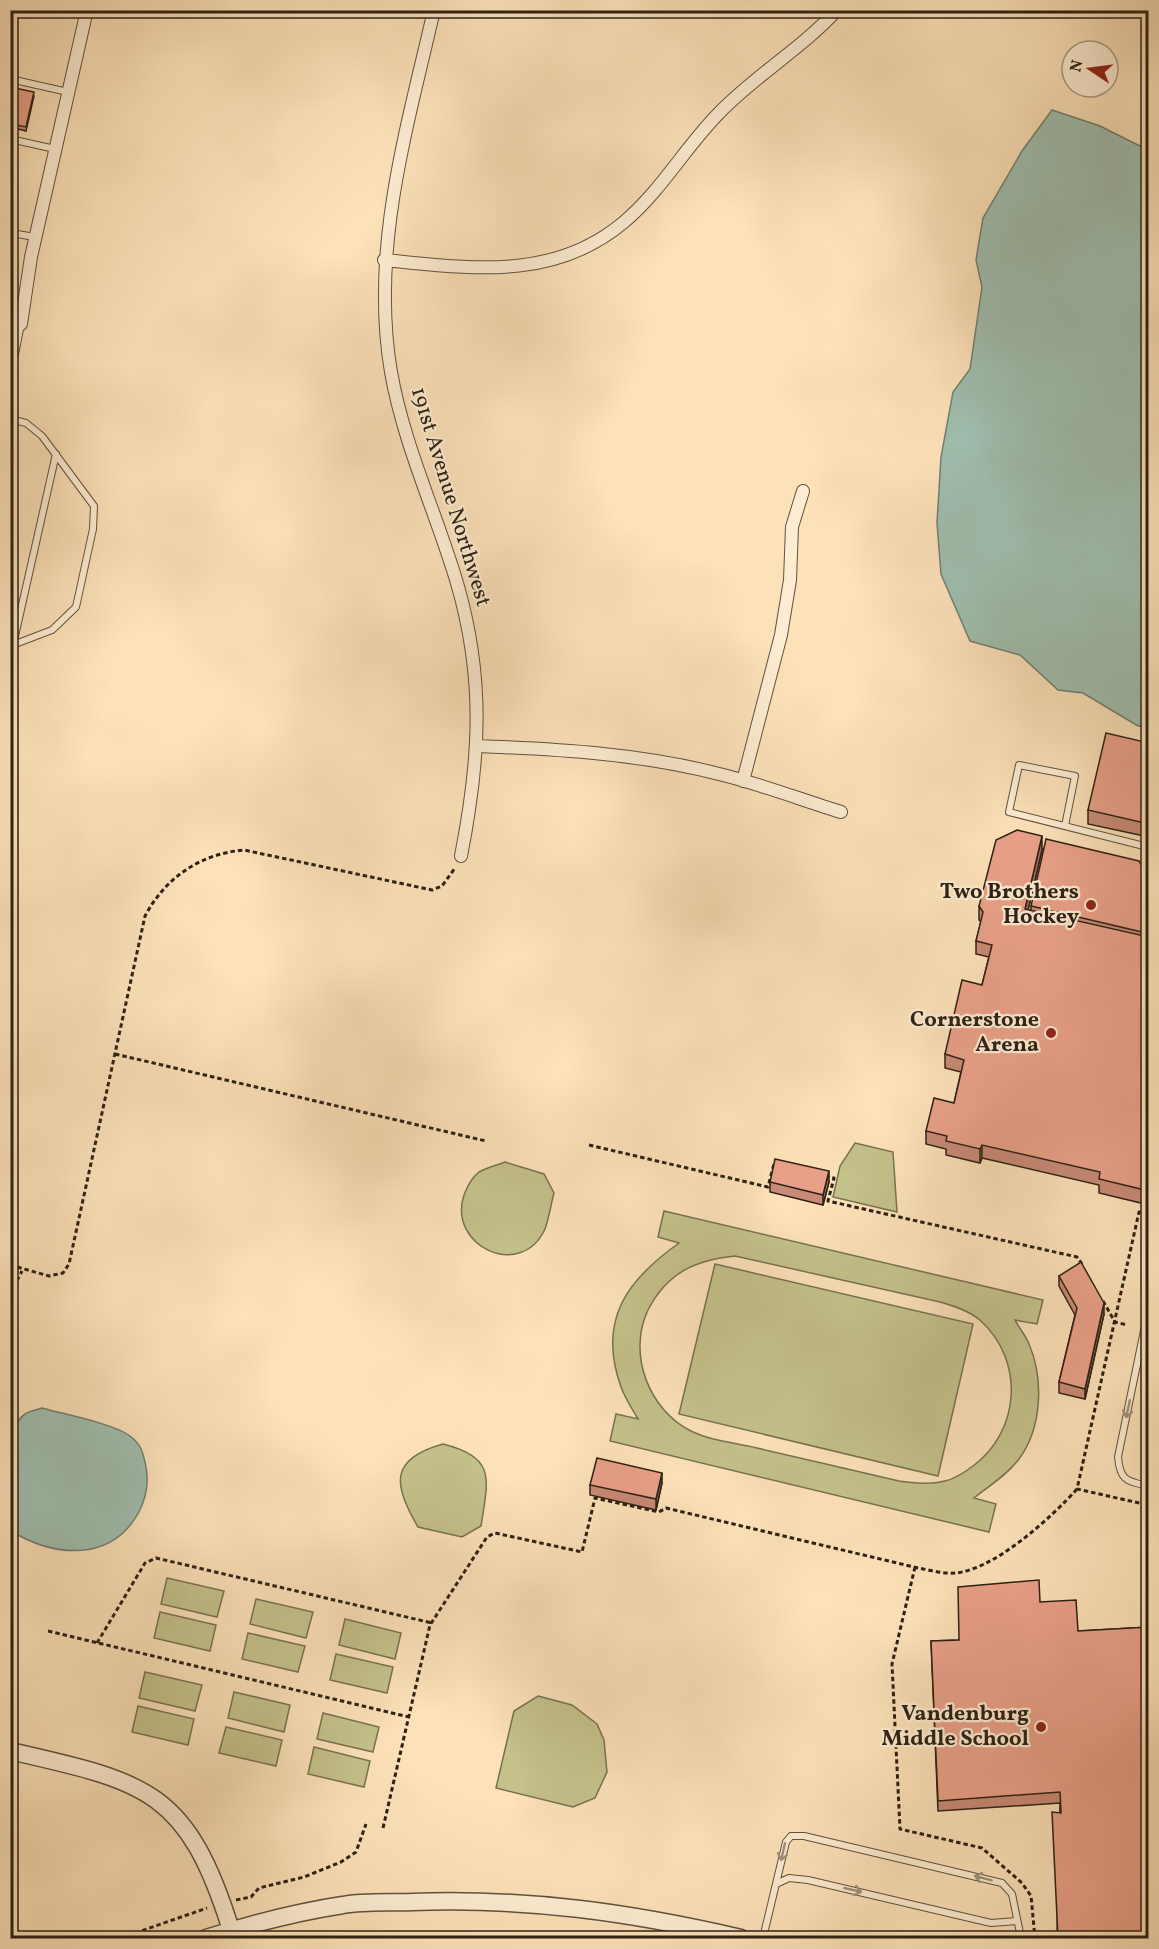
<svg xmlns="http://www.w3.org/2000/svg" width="1159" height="1949" font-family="Vollkorn,serif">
	<rect width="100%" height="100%" fill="#fce1b9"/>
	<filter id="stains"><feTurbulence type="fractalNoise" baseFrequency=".00333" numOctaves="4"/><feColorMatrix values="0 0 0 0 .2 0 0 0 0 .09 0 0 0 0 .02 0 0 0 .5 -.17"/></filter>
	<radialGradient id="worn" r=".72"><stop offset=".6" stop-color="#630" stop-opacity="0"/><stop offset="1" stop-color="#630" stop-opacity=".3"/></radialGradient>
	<path fill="#c4c18b" stroke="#787150" stroke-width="1.5" fill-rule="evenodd" d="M855,1143L893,1152L897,1212L833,1197L840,1166Z
		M505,1162L544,1174L554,1193C551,1204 549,1218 545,1229C521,1281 447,1246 464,1195C467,1187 471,1178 479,1172C486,1168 497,1165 505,1162Z
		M664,1211L1043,1300L1037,1324L1015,1320C1019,1328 1026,1336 1029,1344C1044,1379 1042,1428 1019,1459C1007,1475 989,1486 974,1498L996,1504L989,1532L610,1441L616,1414L638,1419C632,1409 625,1398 621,1387C597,1320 627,1280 679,1243L658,1237ZM735,1256L940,1302C954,1306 970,1311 981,1321C1025,1362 1020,1431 973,1466C965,1472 954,1479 945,1481C930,1485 914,1483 899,1481C852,1470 804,1459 757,1448C736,1443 711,1441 691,1431C649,1410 627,1354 648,1310C667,1273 695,1260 735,1256Z
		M715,1264L973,1324L938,1476L679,1414Z
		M443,1444C497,1458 488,1479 481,1526L462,1537L418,1527C393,1485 389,1459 443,1444Z
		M167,1578L224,1591L217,1617L161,1604Z
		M256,1599L313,1612L306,1638L250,1624Z
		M160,1612L216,1625L210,1651L154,1638Z
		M345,1619L401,1633L395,1659L339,1645Z
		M248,1633L305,1646L298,1672L242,1659Z
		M336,1654L393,1667L387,1693L330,1680Z
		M145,1672L202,1685L195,1711L139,1698Z
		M234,1692L290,1705L284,1732L228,1718Z
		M538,1696L572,1705L597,1724L604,1740L607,1772L595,1798L573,1807L496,1788L514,1711Z
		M138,1706L194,1719L188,1745L132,1732Z
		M323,1713L379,1727L373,1752L317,1739Z
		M226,1727L282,1740L276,1766L219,1753Z
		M314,1747L370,1761L364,1787L308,1774Z"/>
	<path fill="#9fbeaf" stroke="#717f71" stroke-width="1.5" d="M1052,110L1100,126L1148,150V727L1138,726L1083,693L1058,690L1020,655L970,641L941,574L937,523L941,457L953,392L970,369L982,287L976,260L983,218L1022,151Z
		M42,1408C63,1414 115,1424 130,1436C142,1445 143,1453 146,1467C149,1483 146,1498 139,1512C111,1563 54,1557 11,1531C10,1506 2,1429 25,1414C29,1411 37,1410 42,1408Z"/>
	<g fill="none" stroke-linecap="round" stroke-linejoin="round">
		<defs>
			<path id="service" d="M10,79L68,92
				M10,139L55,149
				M10,239L17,234L35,237
				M10,380L21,324
				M10,419L26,423L42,436L94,506L93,529L76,607L52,630L10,646
				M13,645L56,454
				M1065,826L1075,776L1019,765L1009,812L1148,847
				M1148,1311L1118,1457C1120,1481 1127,1481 1148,1486
				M776,1884L789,1878L808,1880L991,1923L1017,1921
				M763,1938L786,1842L791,1836H804L1002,1883L1012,1894L1021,1938"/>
			<path id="minor" d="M434,10C407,129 370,249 391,372C404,446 436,512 457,583C485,679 480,759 461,856
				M384,260C469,268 553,282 624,222C661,191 686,146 720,112C756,75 802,48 837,10
				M21,324L31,257L87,10
				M477,746C559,749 644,754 723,775C763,785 802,800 841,812
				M743,781L781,635L790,580L792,527L803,491"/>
			<path id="tertiary" d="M10,1751C146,1782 187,1789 231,1930
				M206,1938C251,1924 297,1912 343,1905C365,1901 389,1903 412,1902C527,1898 629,1912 741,1938"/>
		</defs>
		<use href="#service" stroke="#61513d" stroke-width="8"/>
		<use href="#minor" stroke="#61513d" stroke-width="14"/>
		<use href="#tertiary" stroke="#61513d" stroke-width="19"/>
		<path stroke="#2d2114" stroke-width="3" stroke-dasharray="4.5 3" stroke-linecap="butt" d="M115,1054L486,1141
			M589,1145L768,1187L774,1164L778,1165
			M825,1176L834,1178L828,1201L1077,1257L1082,1264
			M1148,1214L1139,1212L1077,1489L1148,1505
			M10,1265L49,1276L63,1273L69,1264L145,916C166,877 200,854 244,850L432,890L442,886L455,868
			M10,1294L22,1271
			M1103,1301L1115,1322L1127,1325
			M915,1567L892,1664L900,1829L982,1848L1022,1883L1031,1896L1035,1938
			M48,1631L409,1717
			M97,1643L145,1563L156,1558L432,1623
			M383,1828L430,1625L487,1537L495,1533L582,1552L595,1498L659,1512L666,1508L918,1568C930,1570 943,1574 955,1573C994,1570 1051,1518 1077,1489
			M236,1900L251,1897L259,1888L304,1877L341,1862L356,1852L366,1824
			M121,1938L207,1908"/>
		<use href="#service" stroke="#fdecd2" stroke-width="6"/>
		<use href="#minor" stroke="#fdecd2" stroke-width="12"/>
		<use href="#tertiary" stroke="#fdecd2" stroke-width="16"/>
	</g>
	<path fill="#c88a76" stroke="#2d2114" stroke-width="1.5" d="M10,87L34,96L26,131L10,127Z
		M1149,743V837L1088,824V810Z
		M1042,850L1028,910H1031V906L1149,877V918L1144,936L1147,937L1149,928V1190L1145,1204L1099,1193V1185L982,1158L980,1163L946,1155V1149L926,1144V1131L954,1103L961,1072L945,1068V1054L982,985L989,957L976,954V941L981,922L979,920V906Z
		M770,1182H829L823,1205L770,1192Z
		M1059,1276L1104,1314L1085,1399L1059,1393V1382L1075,1315L1059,1286Z
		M662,1483L656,1510L590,1495V1485Z
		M1040,1602L1078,1631L1149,1627V1938H1057L1060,1803L938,1811L931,1641L959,1640Z"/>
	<path fill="#a37060" stroke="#2d2114" stroke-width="1.5" d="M1042,836V850L1025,923V909Z
		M1149,905V918L1142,945V932Z
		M982,1145V1158L980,1163V1149Z
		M829,1171V1182L823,1205V1195Z
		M1149,1176V1190L1145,1204V1190Z
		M1104,1303V1314L1085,1399V1389Z
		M662,1473V1483L656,1510V1499Z"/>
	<path fill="#e9a089" stroke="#2d2114" stroke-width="1.5" d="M10,87L34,92L26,127L10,124Z
		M10,165L16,166L10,190Z
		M1106,733L1149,743V824L1088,810Z
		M1017,830L1042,836L1025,909L1149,937V1176L1145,1190L1099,1179L1100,1172L982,1145L980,1149L946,1141L947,1136L926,1131L934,1098L954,1103L964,1060L945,1054L962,980L982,985L992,945L976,941L983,912L979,906L996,840Z
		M1046,839L1139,861L1149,877V905L1142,932L1031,906Z
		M775,1159L829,1171L823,1195L770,1182Z
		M1081,1262L1104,1303L1085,1389L1059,1382L1077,1308L1059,1276Z
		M597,1458L662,1473L656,1499L590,1485Z
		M1039,1580L1040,1602L1076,1600L1078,1631L1149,1627V1937L1114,1938H1058L1052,1812L1061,1813L1060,1792L938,1801L931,1641L959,1640L958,1587Z"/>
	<defs><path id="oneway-shaft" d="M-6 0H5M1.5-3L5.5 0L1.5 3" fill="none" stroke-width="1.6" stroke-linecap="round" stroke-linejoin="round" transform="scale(1.5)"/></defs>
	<g stroke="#9f917c">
		<use href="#oneway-shaft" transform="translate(1128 1409) rotate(102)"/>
		<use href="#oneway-shaft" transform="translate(783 1852) rotate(103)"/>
		<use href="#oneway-shaft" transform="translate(983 1878) rotate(-165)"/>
		<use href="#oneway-shaft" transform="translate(853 1890) rotate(13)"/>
	</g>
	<g fill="#8f2418" stroke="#fdecd2" stroke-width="2">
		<circle cx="1091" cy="905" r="6"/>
		<circle cx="1051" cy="1033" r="6"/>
		<circle cx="1041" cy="1727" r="6"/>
	</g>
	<g text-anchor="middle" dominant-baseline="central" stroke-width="4.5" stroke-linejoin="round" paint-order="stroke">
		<g font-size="22" fill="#2d2114" stroke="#fdecd2">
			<text transform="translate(450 497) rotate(73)">191st Avenue Northwest</text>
		</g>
		<g font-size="22" font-weight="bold" fill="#2d2114" stroke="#fdecd2" text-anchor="end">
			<text x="1079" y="892">Two Brothers<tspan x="1079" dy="25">Hockey</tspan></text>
			<text x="1039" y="1020">Cornerstone<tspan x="1039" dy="25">Arena</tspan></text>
			<text x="1029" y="1714">Vandenburg<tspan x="1029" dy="25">Middle School</tspan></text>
		</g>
	</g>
	<rect width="1159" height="1949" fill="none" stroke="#fce1b9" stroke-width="36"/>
	<rect x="12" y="12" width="1135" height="1925" fill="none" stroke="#2d2114" stroke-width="3"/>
	<rect x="18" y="18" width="1123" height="1913" fill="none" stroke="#2d2114" stroke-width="1.5"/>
	<g transform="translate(1090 69) rotate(283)"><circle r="28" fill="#fdecd2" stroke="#aa9b86" stroke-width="1.5"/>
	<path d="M0-4.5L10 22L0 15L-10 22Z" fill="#8f2418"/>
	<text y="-9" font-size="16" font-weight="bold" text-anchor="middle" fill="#2d2114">N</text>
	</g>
	<rect width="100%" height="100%" filter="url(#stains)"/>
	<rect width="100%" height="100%" fill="url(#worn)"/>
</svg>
